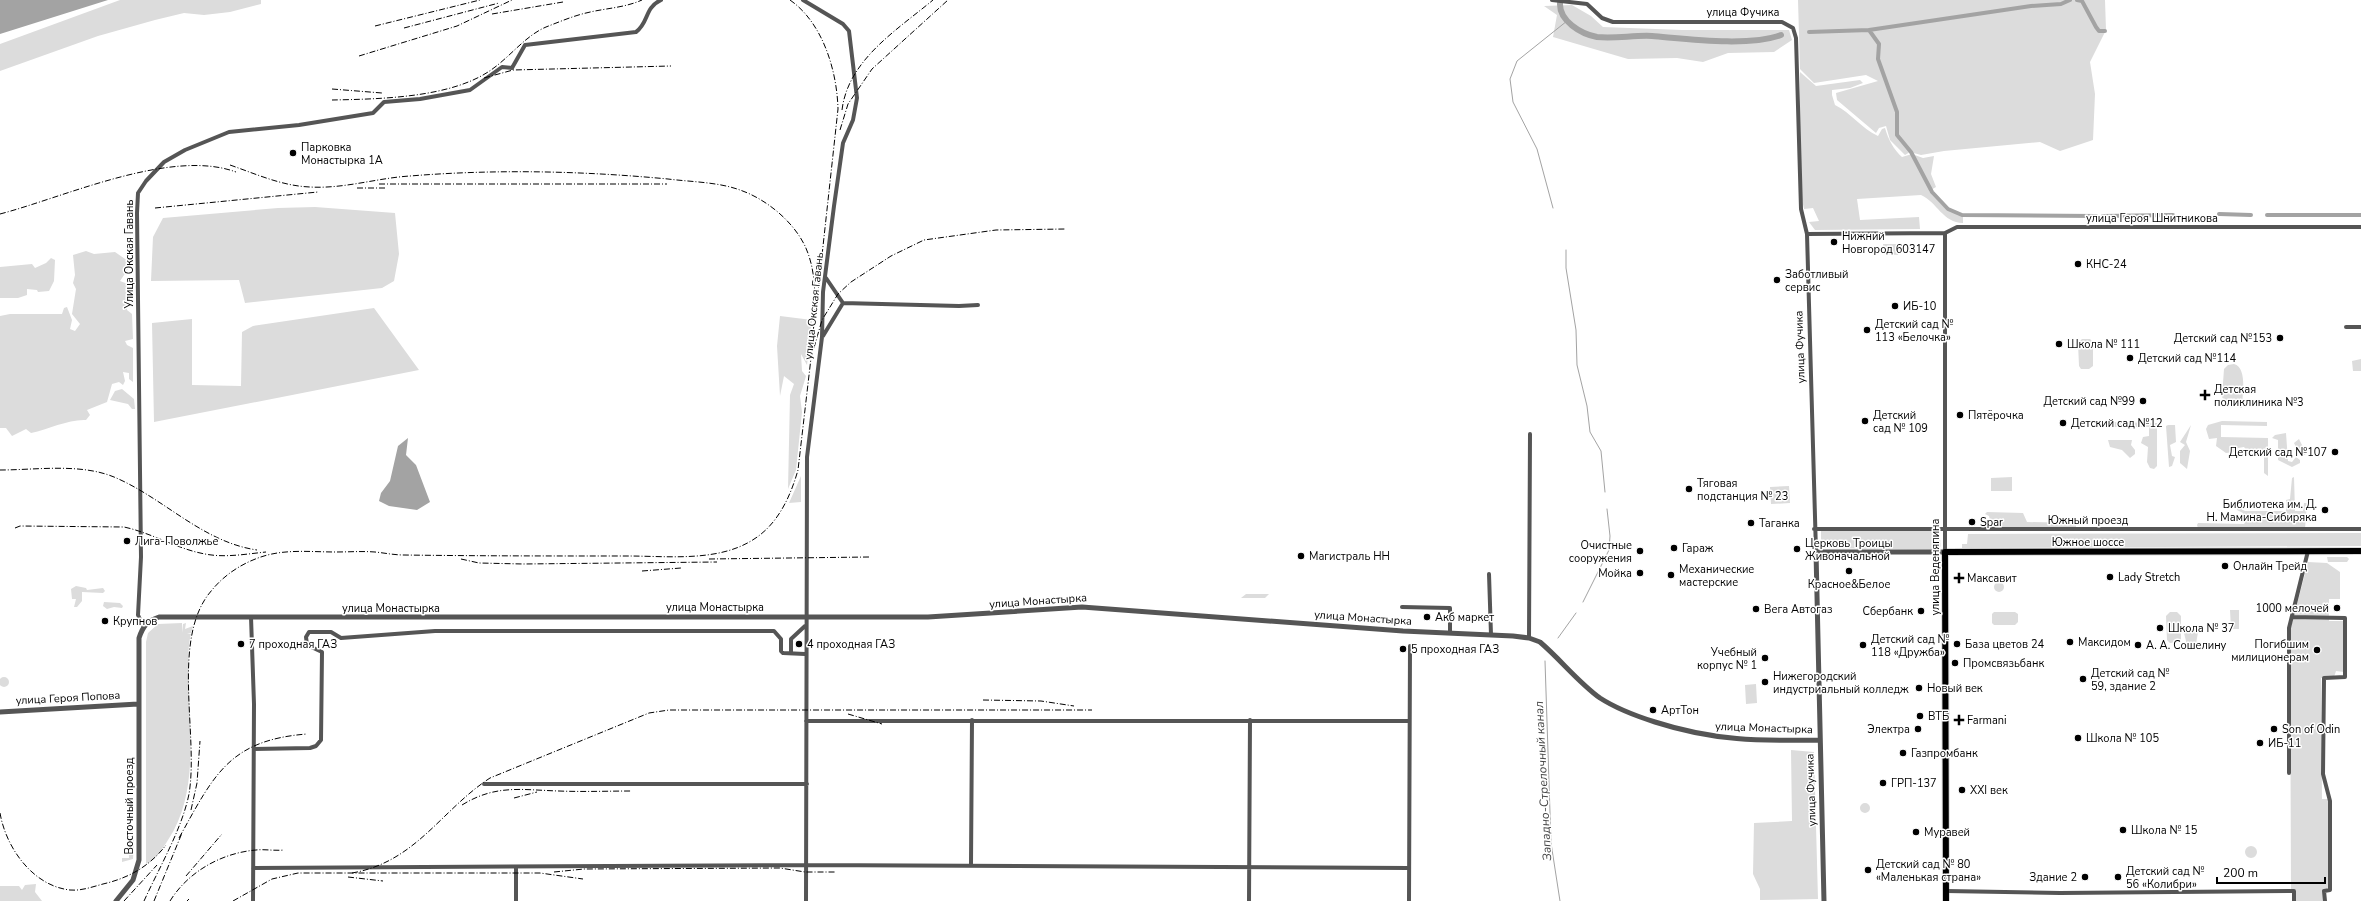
<svg xmlns="http://www.w3.org/2000/svg" width="2361" height="901" font-family="'Nunito Sans',sans-serif">
	<rect width="100%" height="100%" fill="#fff"/>
	<path fill="#dcdcdc" d="M120,0H261V4L230,12L204,15L184,13L155,20L98,36L0,71V44Z
		M1798,0H2105L2106,30L2090,62L2095,94L2093,140L2060,151L2040,142L1944,151L1921,155L1910,152L1905,155L1890,140L1886,126L1879,128L1876,133L1837,100L1836,93L1878,81L1866,75L1814,83L1800,69Z
		M1572,5L1591,16L1603,27L1682,30H1789L1792,40L1774,52L1728,53L1703,62L1677,58L1628,59L1553,37L1557,15L1544,6Z
		M1800,72L1816,86L1860,80L1863,83L1850,88L1832,90V95L1835,105C1851,113 1861,128 1878,136L1882,129L1885,128C1888,139 1894,150 1902,157L1912,154L1923,158L1934,156L1931,174L1936,187L1929,191L1944,207L1963,214V223C1943,223 1937,202 1921,195L1857,199L1860,220L1919,217L1920,229L1815,230L1809,222L1819,221L1813,208L1804,209L1800,190Z
		M315,207L395,213L399,254L394,281L382,288L245,303L239,280L151,281L153,237L163,218L278,208Z
		M1883,244H1898V255L1883,254Z
		M86,251L94,254L115,252L128,261V269L120,281L128,284L127,310L132,314L133,339L125,341L127,345L133,348V382L129,379V373L123,372L125,381L123,385L119,382L112,384L107,402L87,410L90,415L86,420C69,419 49,429 31,433L26,429L12,436L6,428H0V316L10,314H62L64,308L67,307L72,320L70,329L75,331L80,324L72,314L76,289L73,283L75,275L73,255Z
		M51,258L55,260L54,281L49,291L38,292L37,290L27,289V295L18,298H0V267L32,264L35,268L46,263Z
		M374,308L419,370L154,422L152,323L192,319V385L241,386L242,332L253,326Z
		M780,316L812,320L807,365L801,354L802,371L806,376L800,396L802,412L796,470L788,489L790,395L794,384L784,376L780,396L777,346Z
		M2082,339H2090L2093,342V366L2089,369H2081L2079,366L2078,343Z
		M2361,359V371H2353L2352,361Z
		M2234,364C2248,368 2242,396 2242,408H2240V402L2235,405H2229L2222,397L2224,369L2228,365Z
		M122,389L134,399L135,409H132L128,404L110,400L115,391Z
		M2222,421L2267,422V426L2221,425V437L2268,438V476L2264,473V456L2258,457L2256,453L2247,451L2244,447L2238,448L2234,452L2226,453L2216,446L2217,438L2209,439L2206,429L2208,425Z
		M2106,422L2157,423V466L2154,469L2150,468L2147,462L2148,447L2141,443L2143,437L2149,436V427H2108Z
		M2168,425H2175L2176,442L2170,445L2172,456L2175,457L2172,466L2169,467L2166,426Z
		M2191,425L2186,442L2190,451L2187,469L2180,463V451L2185,445L2180,442Z
		M2286,433L2288,461L2292,462L2296,457L2300,460V463L2292,467L2278,460V440L2272,438L2275,435Z
		M2299,439L2306,453L2305,455L2299,453L2294,443Z
		M2108,440H2132L2131,445L2135,450V454L2130,458L2122,450L2110,447Z
		M801,476V502L789,503Z
		M2012,477V491H1991V478Z
		M2294,477L2295,511H2303L2304,503H2307L2305,529L2198,528L2197,525L2198,523L2244,524L2247,520H2244L2243,513L2237,510V507L2245,511H2286V500L2290,499L2292,478Z
		M1789,486L1790,503L1771,504L1770,487Z
		M1987,512L2023,513L2027,522L2076,523V529L1992,528L1989,516L1985,514Z
		M1821,530L1939,531L1941,546L1935,550L1823,548L1821,544Z
		M2361,533V546L1962,548V544H1967L1968,534Z
		M2327,557H2347L2349,559L2347,562H2328Z
		M2308,562L2327,563L2340,572V599H2329V621H2344V672L2336,671L2334,677L2321,678L2322,799H2328L2329,801L2328,887L2324,901H2296V890H2291L2290,631Z
		M1994 587a5 5 0 1 1 10 0a5 5 0 1 1-10 0Z
		M76,586L86,588L87,590L103,588L105,591L103,593L82,592V601L77,607H74L76,599H72L71,589Z
		M1246,594H1269L1265,598H1241Z
		M104,602L120,603L123,606L122,608L114,607L107,609L103,606Z
		M2230,610H2239V629H2231Z
		M1994,612H2015L2018,614V622L2015,625H1994L1992,623V614Z
		M2170,612H2177L2181,616V639L2178,642L2170,643L2167,640L2166,616Z
		M182,623V633L183,624L186,623L185,629L193,626L191,633H187L191,634C187,648 189,665 189,679C189,732 199,794 168,840C163,848 155,860 146,864V642L148,633L158,624Z
		M2198,632L2196,644L2187,645L2184,633Z
		M-1 682a5 5 0 1 1 10 0a5 5 0 1 1-10 0Z
		M1756,684L1757,703L1746,704L1745,685Z
		M1791,750L1814,752L1818,899L1760,900V889L1753,874L1754,823L1792,821Z
		M1860 808a5 5 0 1 1 10 0a5 5 0 1 1-10 0Z
		M131,813L134,841L133,859L122,862V858H129V849L131,848L129,843L132,838L130,827L132,824L129,818Z
		M2245 852a6 6 0 1 1 12 0a6 6 0 1 1-12 0Z
		M36,884L35,892L42,901H0V886H19L22,890L25,885Z"/>
	<path fill="#a3a3a3" d="M0,0H108L0,34Z
		M408,438L406,455L416,465L430,502L417,510L389,506L379,501L381,493L390,481L398,446Z"/>
	<g fill="none" stroke-linecap="round" stroke-linejoin="round">
		<path stroke="#a3a3a3" stroke-width="1" d="M1553,208L1537,149L1513,102L1510,79L1517,61L1567,21
			M1566,250V268L1576,330L1577,365L1587,406L1590,432L1601,451L1605,492
			M1583,602L1609,550L1610,536L1607,509
			M1558,638L1576,613
			M1545,661L1551,843L1560,901"/>
		<path stroke="#a3a3a3" stroke-width="4" d="M2077,0L2082,1L2096,27L2099,31H2105
			M1869,30L2031,6L2061,4L2070,0
			M1809,32L1869,30L1879,44L1878,59L1897,112V135L1911,152L1932,192L1948,209L1962,215L2096,216
			M2219,214L2251,215
			M2267,215H2361
			M2103,216L2173,215"/>
		<path stroke="#a3a3a3" stroke-width="6" d="M1560,3C1559,21 1581,34 1597,37C1615,39 1634,35 1652,36C1688,39 1748,47 1781,35"/>
		<defs>
			<path id="primary" d="M1946,901L1945,552L2361,551"/>
		</defs>
		<use href="#primary" stroke="#dbdbdb" stroke-width="8"/>
		<path stroke="#555" stroke-width="4" d="M803,0L843,24L849,31L857,98L853,120L843,143L834,206L823,292L822,337L807,457L806,901
			M1552,0L1587,4L1602,18L1613,22H1782L1793,28L1796,38L1801,209L1807,234L1816,552
			M1945,233L1957,227H2361
			M1945,233V552
			M1807,234L1945,233
			M826,278L843,303
			M2346,327H2361
			M823,336L843,303L959,306L978,305
			M1814,529H2361
			M1489,574L1491,635
			M1402,607L1450,608V633
			M251,617L254,704L253,901
			M2292,617L2345,618V677L2324,678L2323,774L2330,801V890L2324,891L2325,901
			M143,626L138,615L141,557L137,213L138,193L146,181L164,162L185,150L229,132L299,125L373,113L384,102L420,99L470,90L502,67L512,68L525,45L636,32C649,23 644,8 661,0
			M1529,638L1530,434
			M791,653V639L805,626
			M806,721H1409
			M254,749L310,748L316,746L321,740L322,652L307,645L306,637L309,632H331L341,638L435,631H774L781,639V651L783,653L805,654
			M2289,773V628L2308,551
			M484,784H807
			M971,865L972,720
			M253,868L805,865L1408,868
			M1946,891L2060,893L2294,891V901
			M516,901V867
			M1249,901L1250,720
			M1409,901L1410,646"/>
		<path stroke="#555" stroke-width="5" d="M0,712L138,704
			M116,901L133,880L139,860V638C143,626 147,621 159,617H928L1082,607L1403,631L1513,636L1529,638L1540,642C1561,660 1578,682 1600,698C1617,709 1636,716 1655,722C1714,741 1759,741 1820,740
			M1824,901L1816,552H1945"/>
		<use href="#primary" stroke="#000" stroke-width="6"/>
		<path stroke="#000" stroke-width="1" stroke-dasharray="6 2 1 2" stroke-linecap="butt" d="M790,0C823,23 837,71 838,109L818,292
			M492,14L563,2
			M375,26L480,0
			M404,28L499,3
			M359,56L457,26L512,0
			M484,78L513,70L671,66
			M332,89L382,93
			M332,100C380,99 451,98 491,70C510,57 525,36 546,27C559,22 573,16 586,13C606,8 624,8 642,0
			M842,110C848,60 897,30 933,0
			M840,130L848,104L872,69L948,0
			M230,165C256,174 282,186 310,187C344,189 377,178 410,176C496,169 583,171 668,179C692,182 718,182 740,190C766,199 793,221 805,246C818,274 815,306 813,336
			M379,184H667
			M357,188H385
			M155,208L318,192
			M0,214C65,197 171,148 236,172
			M0,470C36,470 80,463 114,477C164,498 202,542 257,550
			M15,528L20,526L124,527C152,533 177,549 205,554C225,558 246,554 266,552
			M461,559L479,563L523,564L717,562
			M709,559L869,557
			M642,571L681,568
			M983,700L1041,701L1074,706
			M848,714L882,724
			M514,798L537,792
			M462,805C496,784 522,790 559,791C584,792 608,791 632,791
			M191,810L197,783L200,741
			M0,813C6,848 33,886 70,890C81,891 92,887 103,884C129,878 150,866 166,845
			M179,838C214,775 229,740 307,734
			M554,872L584,869L780,868L805,872H836
			M352,873C416,862 441,810 490,778L649,713L669,710H1092
			M186,876L222,834
			M348,877L383,881
			M124,901L157,865
			M144,901C159,868 182,829 189,794C199,735 170,637 212,590C225,574 244,562 264,556C287,549 312,552 336,552C349,552 362,551 375,552C385,553 394,555 404,555C479,556 553,556 628,556C667,556 716,562 751,541C777,526 790,498 798,470L811,358L822,320L838,294L851,282L891,256L924,240L996,230L1066,229
			M154,901L182,833
			M170,901C188,872 221,853 256,850C265,849 274,851 284,850
			M187,901L189,899
			M233,901L272,879L298,873H540L583,879"/>
	</g>
	<g fill="#000" stroke="#fff" stroke-width="1.5">
		<circle cx="293" cy="153" r="4"/>
		<circle cx="1834" cy="242" r="4"/>
		<circle cx="2078" cy="264" r="4"/>
		<circle cx="1777" cy="280" r="4"/>
		<circle cx="1895" cy="306" r="4"/>
		<circle cx="1867" cy="330" r="4"/>
		<circle cx="2280" cy="338" r="4"/>
		<circle cx="2059" cy="344" r="4"/>
		<circle cx="2130" cy="358" r="4"/>
		<path d="M2203 389h4v4h4v4h-4v4h-4v-4h-4v-4h4z"/>
		<circle cx="2143" cy="401" r="4"/>
		<circle cx="1960" cy="415" r="4"/>
		<circle cx="1865" cy="421" r="4"/>
		<circle cx="2063" cy="423" r="4"/>
		<circle cx="2335" cy="452" r="4"/>
		<circle cx="1689" cy="489" r="4"/>
		<circle cx="2325" cy="510" r="4"/>
		<circle cx="1972" cy="522" r="4"/>
		<circle cx="1751" cy="523" r="4"/>
		<circle cx="127" cy="541" r="4"/>
		<circle cx="1674" cy="548" r="4"/>
		<circle cx="1797" cy="549" r="4"/>
		<circle cx="1640" cy="551" r="4"/>
		<circle cx="1301" cy="556" r="4"/>
		<circle cx="2225" cy="566" r="4"/>
		<circle cx="1849" cy="571" r="4"/>
		<circle cx="1640" cy="573" r="4"/>
		<circle cx="1671" cy="575" r="4"/>
		<circle cx="2110" cy="577" r="4"/>
		<path d="M1957 572h4v4h4v4h-4v4h-4v-4h-4v-4h4z"/>
		<circle cx="2337" cy="608" r="4"/>
		<circle cx="1756" cy="609" r="4"/>
		<circle cx="1921" cy="611" r="4"/>
		<circle cx="1427" cy="617" r="4"/>
		<circle cx="105" cy="621" r="4"/>
		<circle cx="2160" cy="628" r="4"/>
		<circle cx="2070" cy="642" r="4"/>
		<circle cx="241" cy="644" r="4"/>
		<circle cx="799" cy="644" r="4"/>
		<circle cx="1957" cy="644" r="4"/>
		<circle cx="1863" cy="645" r="4"/>
		<circle cx="2138" cy="645" r="4"/>
		<circle cx="1403" cy="649" r="4"/>
		<circle cx="2317" cy="650" r="4"/>
		<circle cx="1765" cy="658" r="4"/>
		<circle cx="1955" cy="663" r="4"/>
		<circle cx="2083" cy="679" r="4"/>
		<circle cx="1765" cy="682" r="4"/>
		<circle cx="1919" cy="688" r="4"/>
		<circle cx="1653" cy="710" r="4"/>
		<circle cx="1920" cy="716" r="4"/>
		<path d="M1957 714h4v4h4v4h-4v4h-4v-4h-4v-4h4z"/>
		<circle cx="1918" cy="729" r="4"/>
		<circle cx="2274" cy="729" r="4"/>
		<circle cx="2078" cy="738" r="4"/>
		<circle cx="2260" cy="743" r="4"/>
		<circle cx="1903" cy="753" r="4"/>
		<circle cx="1883" cy="783" r="4"/>
		<circle cx="1962" cy="790" r="4"/>
		<circle cx="2123" cy="830" r="4"/>
		<circle cx="1916" cy="832" r="4"/>
		<circle cx="1868" cy="870" r="4"/>
		<circle cx="2085" cy="877" r="4"/>
		<circle cx="2118" cy="877" r="4"/>
	</g>
	<g text-anchor="middle" dominant-baseline="central" stroke-width="3" stroke-linejoin="round" paint-order="stroke">
		<g font-size="11" fill="#000" stroke="#fff">
			<text x="1743" y="12">улица Фучика</text>
			<text x="2152" y="218">улица Героя Шнитникова</text>
			<text transform="translate(129 254) rotate(-90)">Улица Окская Гавань</text>
			<text transform="translate(814 306) rotate(-84)">улица Окская Гавань</text>
			<text transform="translate(1800 347) rotate(-92)">улица Фучика</text>
			<text x="2088" y="520">Южный проезд</text>
			<text x="2088" y="542">Южное шоссе</text>
			<text transform="translate(1935 567) rotate(-90)">улица Веденяпина</text>
			<text transform="translate(1038 601) rotate(-4)">улица Монастырка</text>
			<text x="715" y="607">улица Монастырка</text>
			<text x="391" y="608">улица Монастырка</text>
			<text transform="translate(1363 618) rotate(4)">улица Монастырка</text>
			<text transform="translate(68 698) rotate(-3)">улица Героя Попова</text>
			<text transform="translate(1764 728) rotate(2)">улица Монастырка</text>
			<text transform="translate(1811 790) rotate(-92)">улица Фучика</text>
			<text transform="translate(129 806) rotate(-90)">Восточный проезд</text>
		</g>
		<g font-size="11" fill="#000" stroke="#fff" text-anchor="start">
			<text x="301" y="147">Парковка<tspan x="301" dy="13">Монастырка 1А</tspan></text>
			<text x="1842" y="236">Нижний<tspan x="1842" dy="13">Новгород 603147</tspan></text>
			<text x="2086" y="264">КНС-24</text>
			<text x="1785" y="274">Заботливый<tspan x="1785" dy="13">сервис</tspan></text>
			<text x="1903" y="306">ИБ-10</text>
			<text x="1875" y="324">Детский сад №<tspan x="1875" dy="13">113 «Белочка»</tspan></text>
			<text x="2272" y="338" text-anchor="end">Детский сад №153</text>
			<text x="2067" y="344">Школа № 111</text>
			<text x="2138" y="358">Детский сад №114</text>
			<text x="2214" y="389">Детская<tspan x="2214" dy="13">поликлиника №3</tspan></text>
			<text x="2135" y="401" text-anchor="end">Детский сад №99</text>
			<text x="1873" y="415">Детский<tspan x="1873" dy="13">сад № 109</tspan></text>
			<text x="1968" y="415">Пятёрочка</text>
			<text x="2071" y="423">Детский сад №12</text>
			<text x="2327" y="452" text-anchor="end">Детский сад №107</text>
			<text x="1697" y="483">Тяговая<tspan x="1697" dy="13">подстанция № 23</tspan></text>
			<text x="2317" y="504" text-anchor="end">Библиотека им. Д.<tspan x="2317" dy="13">Н. Мамина-Сибиряка</tspan></text>
			<text x="1980" y="522">Spar</text>
			<text x="1759" y="523">Таганка</text>
			<text x="135" y="541">Лига-Поволжье</text>
			<text x="1805" y="543">Церковь Троицы<tspan x="1805" dy="13">Живоначальной</tspan></text>
			<text x="1632" y="545" text-anchor="end">Очистные<tspan x="1632" dy="13">сооружения</tspan></text>
			<text x="1682" y="548">Гараж</text>
			<text x="1309" y="556">Магистраль НН</text>
			<text x="2233" y="566">Онлайн Трейд</text>
			<text x="1679" y="569">Механические<tspan x="1679" dy="13">мастерские</tspan></text>
			<text x="1632" y="573" text-anchor="end">Мойка</text>
			<text x="2118" y="577">Lady Stretch</text>
			<text x="1967" y="578">Максавит</text>
			<text x="1849" y="584" text-anchor="middle">Красное&amp;Белое</text>
			<text x="2329" y="608" text-anchor="end">1000 мелочей</text>
			<text x="1764" y="609">Вега Автогаз</text>
			<text x="1913" y="611" text-anchor="end">Сбербанк</text>
			<text x="1435" y="617">Акб маркет</text>
			<text x="113" y="621">Крупнов</text>
			<text x="2168" y="628">Школа № 37</text>
			<text x="1871" y="639">Детский сад №<tspan x="1871" dy="13">118 «Дружба»</tspan></text>
			<text x="2078" y="642">Максидом</text>
			<text x="249" y="644">7 проходная ГАЗ</text>
			<text x="807" y="644">4 проходная ГАЗ</text>
			<text x="1965" y="644">База цветов 24</text>
			<text x="2309" y="644" text-anchor="end">Погибшим<tspan x="2309" dy="13">милиционерам</tspan></text>
			<text x="2146" y="645">А. А. Сошелину</text>
			<text x="1411" y="649">5 проходная ГАЗ</text>
			<text x="1757" y="652" text-anchor="end">Учебный<tspan x="1757" dy="13">корпус № 1</tspan></text>
			<text x="1963" y="663">Промсвязьбанк</text>
			<text x="2091" y="673">Детский сад №<tspan x="2091" dy="13">59, здание 2</tspan></text>
			<text x="1773" y="676">Нижегородский<tspan x="1773" dy="13">индустриальный колледж</tspan></text>
			<text x="1927" y="688">Новый век</text>
			<text x="1661" y="710">АртТон</text>
			<text x="1928" y="716">ВТБ</text>
			<text x="1967" y="720">Farmani</text>
			<text x="1910" y="729" text-anchor="end">Электра</text>
			<text x="2282" y="729">Son of Odin</text>
			<text x="2086" y="738">Школа № 105</text>
			<text x="2268" y="743">ИБ-11</text>
			<text x="1911" y="753">Газпромбанк</text>
			<text x="1891" y="783">ГРП-137</text>
			<text x="1970" y="790">XXI век</text>
			<text x="2131" y="830">Школа № 15</text>
			<text x="1924" y="832">Муравей</text>
			<text x="1876" y="864">Детский сад № 80<tspan x="1876" dy="13">«Маленькая страна»</tspan></text>
			<text x="2126" y="871">Детский сад №<tspan x="2126" dy="13">56 «Колибри»</tspan></text>
			<text x="2077" y="877" text-anchor="end">Здание 2</text>
		</g>
		<g font-size="12" font-style="italic" fill="#444" stroke="#fff">
			<text transform="translate(1543 781) rotate(-93)">Западно-Стрелочный канал</text>
		</g>
	</g>
	<path d="M2217 877v6h108v-6" fill="none" stroke="#000000" stroke-width="2"/>
	<text x="2223" y="877" font-size="12" fill="#000000" stroke="#ffffff" stroke-width="3" paint-order="stroke">200 m</text>
</svg>
